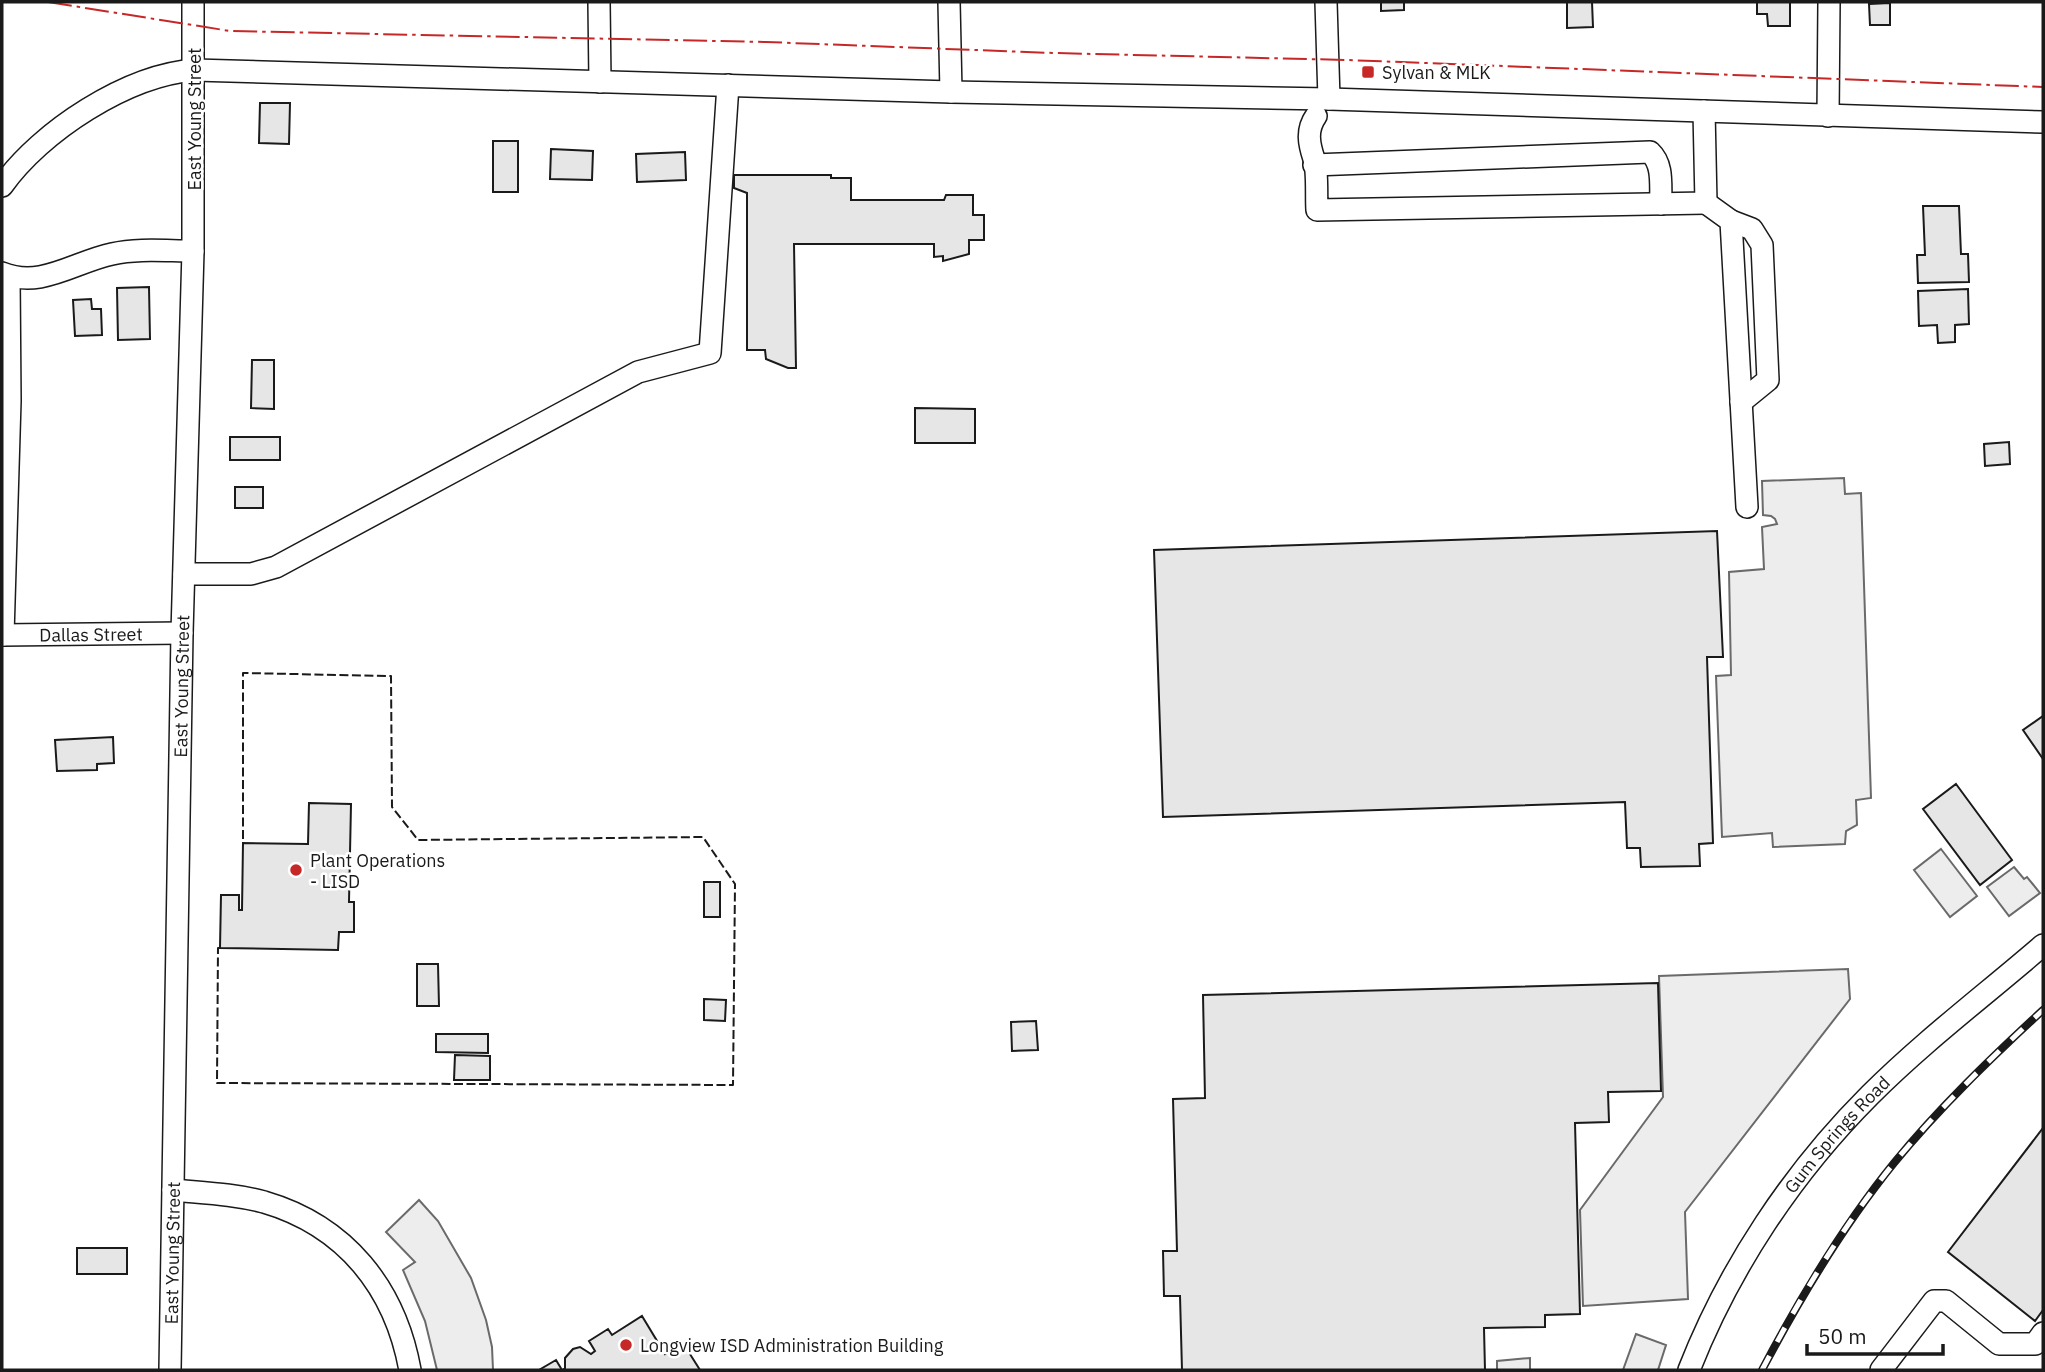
<svg xmlns="http://www.w3.org/2000/svg" width="2045" height="1372" font-family="'IBM Plex Sans',sans-serif">
	<rect width="100%" height="100%" fill="#fff"/>
	<path fill="#ededed" stroke="#6a6a6a" stroke-width="2" d="M1844,478L1845,494L1861,493L1871,798L1856,800L1857,825L1846,831L1845,844L1773,847L1772,833L1722,837L1716,676L1731,675L1729,572L1764,569L1762,527L1777,524L1775,519L1771,516L1763,515L1762,481Z
		M1941,849L1977,896L1950,917L1914,870Z
		M2014,867L2024,879L2027,877L2040,893L2009,916L1987,887Z
		M1848,969L1850,999L1685,1212L1688,1299L1583,1306L1580,1210L1663,1097L1659,976Z
		M419,1200L438,1221L471,1278L486,1320L492,1347L493,1370H437L425,1321L403,1270L415,1262L386,1232Z
		M1636,1334L1666,1345L1658,1370H1623Z
		M1530,1358V1370H1497V1361Z"/>
	<path fill="#e6e6e6" stroke="#1a1a1a" stroke-width="2" d="M1381,2H1404V10L1381,11Z
		M1567,2H1592L1593,27L1567,28Z
		M1757,2H1790V26H1768L1767,14H1757Z
		M1890,3V25H1870L1869,4Z
		M260,103H290L289,144L259,143Z
		M493,141H518V192H493Z
		M551,149L593,151L592,180L550,179Z
		M685,152L686,180L637,182L636,154Z
		M734,175H831V178H851V200H944L946,195H973V215H984V240H969V254L943,261V256L934,257V244H794L796,368H788L766,359L765,350H747V193L734,188Z
		M1923,206H1959L1961,254H1968L1969,282L1918,283L1917,255H1925Z
		M149,287L150,339L118,340L117,288Z
		M1968,289L1969,324L1955,325V342L1938,343L1937,325L1919,326L1918,291Z
		M91,299L92,309H101L102,335L75,336L73,300Z
		M252,360H274V409L251,408Z
		M915,408L975,409V443H915Z
		M230,437H280V460H230Z
		M2009,442L2010,464L1985,466L1984,444Z
		M235,487H263V508H235Z
		M1717,531L1723,657H1707L1713,843L1699,844L1700,866L1641,867L1640,848H1627L1625,802L1163,817L1154,550Z
		M2043,716V759L2023,730Z
		M113,737L114,763L97,764V770L57,771L55,740Z
		M1956,784L2012,860L1980,885L1923,809Z
		M309,803L351,804L349,902H354V932H339L338,950L220,948L221,895H239V910H242L243,843L308,844Z
		M704,882H720V917H704Z
		M417,964H438L439,1006H417Z
		M1658,983L1661,1091L1608,1092L1609,1122L1575,1123L1580,1314L1545,1315V1327L1484,1328L1485,1370H1182L1180,1296H1164L1163,1251H1177L1173,1099L1205,1098L1203,995Z
		M704,999L726,1000L725,1021L704,1020Z
		M1036,1021L1038,1050L1012,1051L1011,1022Z
		M436,1034H488V1053L436,1052Z
		M455,1055L490,1056V1080H454Z
		M2043,1128V1310L2035,1321L1948,1252Z
		M77,1248H127V1274H77Z
		M642,1316L665,1354L683,1343L700,1370H563L565,1368V1358L573,1349L580,1347L591,1354L595,1351L589,1341L608,1329L612,1335Z
		M556,1360L562,1370H539Z"/>
	<g fill="none" stroke-linecap="round" stroke-linejoin="round">
		<defs>
			<g id="minor">
				<path d="M599,2L600,82"/>
				<path d="M949,2L951,92"/>
				<path d="M1326,2L1329,99"/>
				<path d="M1316,116C1306,130 1309,144 1314,159C1318,171 1316,196 1317,210L1706,203L1704,111"/>
				<path d="M1828,116L1829,2"/>
				<path d="M1314,165L1650,152C1664,165 1660,186 1661,204"/>
				<path d="M2,186C41,131 127,75 195,70L951,92L1329,99L2043,122"/>
				<path d="M1706,203L1731,221L1747,507"/>
				<path d="M1731,221L1752,229L1762,245L1768,380L1741,402"/>
				<path d="M2,273C41,289 74,262 112,254C138,248 166,251 193,251"/>
				<path d="M184,574H251L276,567L638,372L710,353L728,85"/>
				<path id="s1" d="M2,635L182,633"/>
				<path d="M3,635L10,401L9,276"/>
				<path d="M173,1190C204,1193 234,1194 264,1202C346,1226 395,1288 410,1370"/>
				<path id="s2" d="M170,1370L182,633L193,251V2"/>
				<path id="s3" d="M1689,1370C1729,1268 1792,1173 1870,1095C1924,1041 1985,995 2043,945"/>
				<path d="M1881,1370L1934,1301H1946L1999,1344H2035L2043,1333"/>
			</g>
		</defs>
		<use href="#minor" stroke="#1a1a1a" stroke-width="24"/>
		<use href="#minor" stroke="#fff" stroke-width="21"/>
		<defs>
			<path id="rail" d="M1762,1370C1800,1298 1842,1227 1894,1163C1939,1108 1991,1058 2043,1010"/>
		</defs>
		<use href="#rail" stroke="#1a1a1a" stroke-width="8"/>
		<use href="#rail" stroke="#fff" stroke-width="5" stroke-dasharray="16" stroke-linecap="butt"/>
		<path stroke="#1a1a1a" stroke-width="2" stroke-dasharray="9 3.5" stroke-linecap="butt" d="M221,948H218L217,1083L733,1085L735,884L703,837L418,840L392,807L391,676L243,673V843"/>
		<path stroke="#c62828" stroke-width="2" stroke-dasharray="24 5 3.5 5" stroke-linecap="butt" d="M48,2L230,31L766,42L1053,53L1348,60L2043,87"/>
	</g>
	<g fill="#c62828" stroke="#fff" stroke-width="2.5">
		<rect x="1361" y="65" width="14" height="14" rx="3.5"/>
		<circle cx="296" cy="870" r="7"/>
		<circle cx="626" cy="1345" r="7"/>
	</g>
	<g text-anchor="middle" dominant-baseline="central" stroke-width="5" stroke-linejoin="round" paint-order="stroke">
		<g font-size="18" fill="#1a1a1a" stroke="#fff" text-anchor="start">
			<text x="1382" y="72">Sylvan &amp; MLK</text>
			<text x="310" y="860">Plant Operations<tspan x="310" dy="21">- LISD</tspan></text>
			<text x="640" y="1345">Longview ISD Administration Building</text>
		</g>
		<g font-size="18" fill="#1a1a1a" stroke="#fff">
			<text transform="translate(194 119) rotate(-90)">East Young Street</text>
			<text stroke="none"><textPath href="#s1" startOffset="89">Dallas Street</textPath></text>
			<text stroke="none"><textPath href="#s2" startOffset="684">East Young Street</textPath></text>
			<text stroke="none"><textPath href="#s3" startOffset="280">Gum Springs Road</textPath></text>
			<text stroke="none"><textPath href="#s2" startOffset="117">East Young Street</textPath></text>
		</g>
	</g>
	<rect width="2045" height="1372" fill="none" stroke="#1a1a1a" stroke-width="7"/>
	<path d="M1807 1344v10h136v-10" fill="none" stroke="#1a1a1a" stroke-width="3.5"/>
	<text x="1818" y="1344" font-size="21" fill="#1a1a1a" stroke="#ffffff" stroke-width="5" paint-order="stroke">50 m</text>
</svg>
